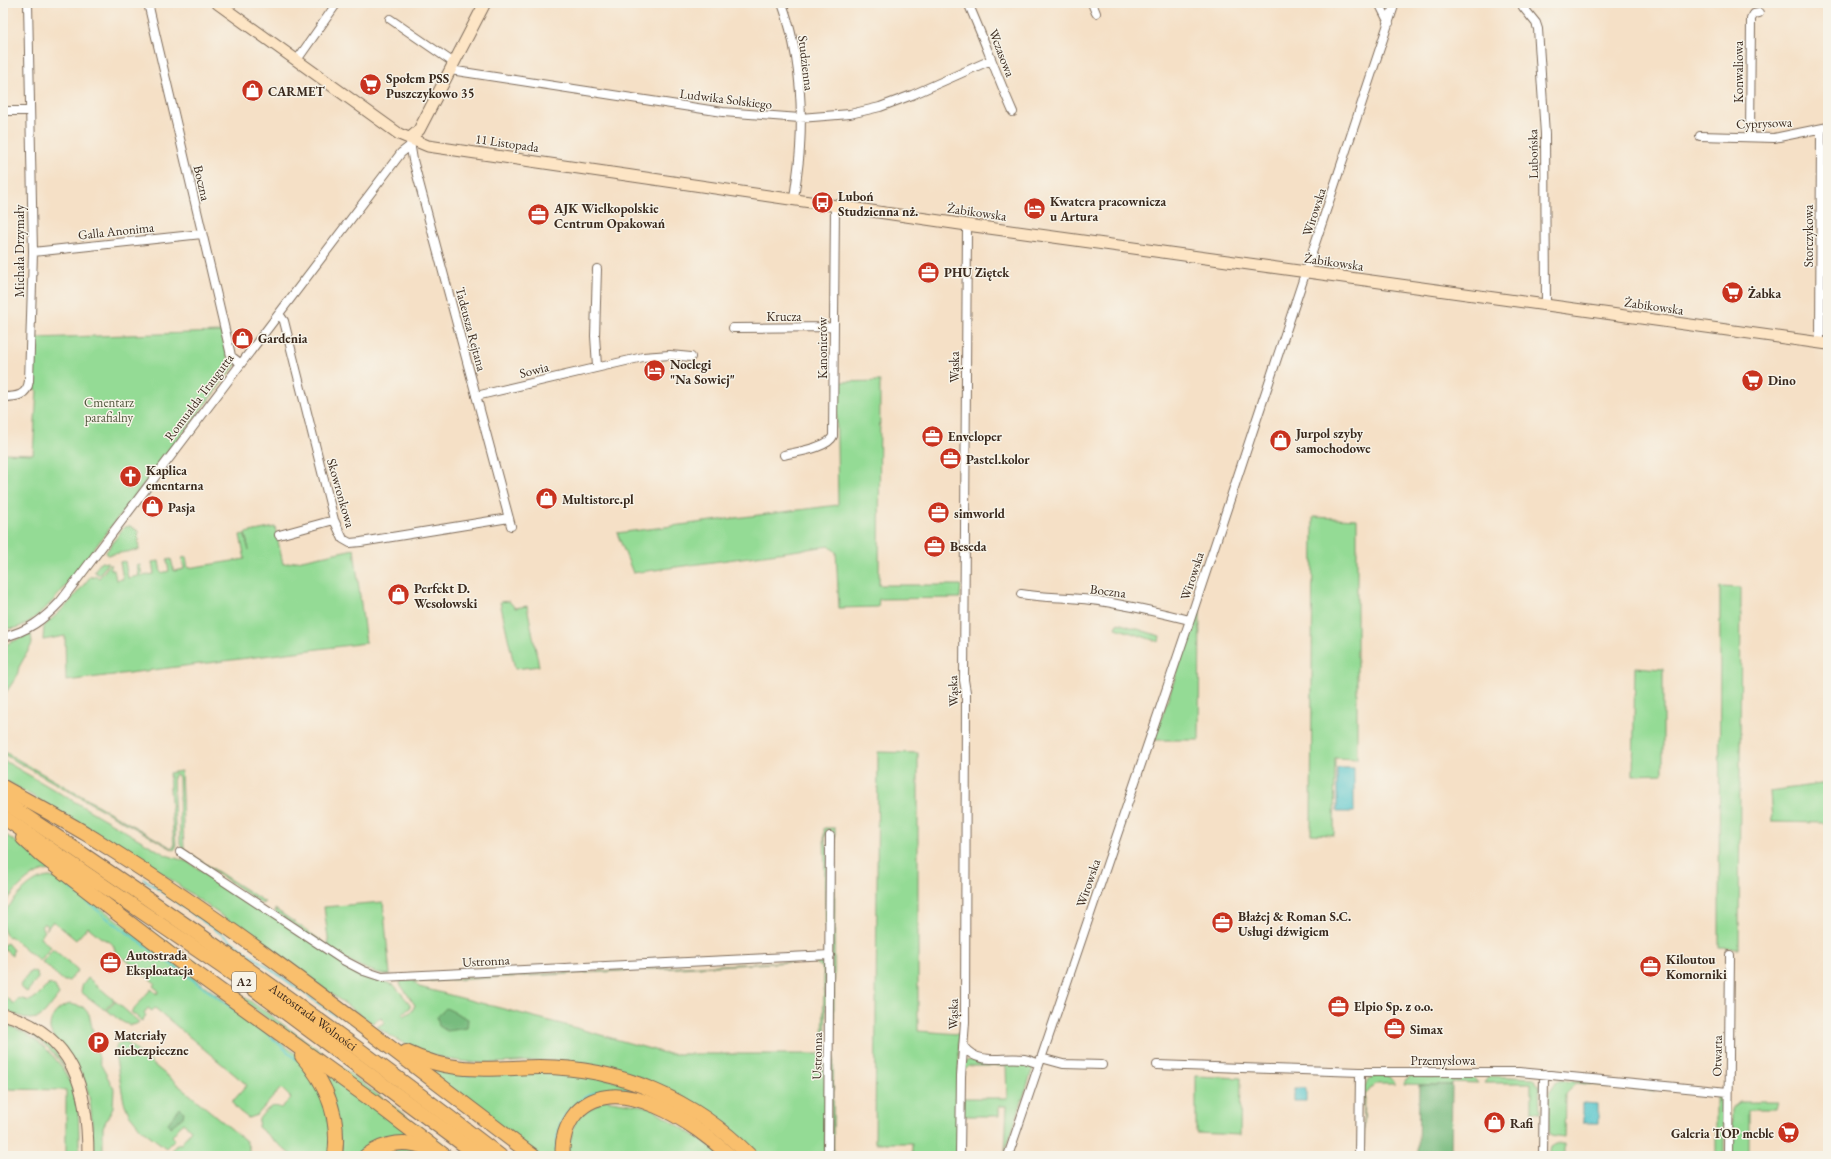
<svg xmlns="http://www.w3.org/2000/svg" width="1831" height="1159" font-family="'EB Garamond',serif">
	<rect width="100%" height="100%" fill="#f7f3e8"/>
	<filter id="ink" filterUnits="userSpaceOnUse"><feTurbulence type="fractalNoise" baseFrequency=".025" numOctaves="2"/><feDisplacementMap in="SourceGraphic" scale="8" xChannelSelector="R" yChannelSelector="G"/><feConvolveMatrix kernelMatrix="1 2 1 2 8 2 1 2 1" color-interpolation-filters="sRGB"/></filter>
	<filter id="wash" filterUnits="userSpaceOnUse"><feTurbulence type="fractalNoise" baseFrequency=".012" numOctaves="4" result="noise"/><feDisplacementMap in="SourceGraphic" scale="16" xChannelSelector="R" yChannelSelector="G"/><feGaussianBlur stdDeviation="0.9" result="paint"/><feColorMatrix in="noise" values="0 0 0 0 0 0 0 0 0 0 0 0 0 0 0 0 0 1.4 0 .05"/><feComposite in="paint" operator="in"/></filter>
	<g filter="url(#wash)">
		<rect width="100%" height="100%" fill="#f5e0c6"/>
		<path fill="#94db95" stroke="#68825a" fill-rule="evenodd" d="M221,332L228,360H232L237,363L60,593C49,605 24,633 6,628L3,625V453L33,454L37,390L32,388L35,338Z
			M880,381L879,585H961L960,598L879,599L878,607L839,608L836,552L829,546L633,573L617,533L838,505L836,382Z
			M1313,517L1357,519V759L1335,758L1334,835L1311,834Z
			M130,526L138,531L139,550L107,555L106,552L124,527Z
			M275,527L283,564L354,549L366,643L66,681L65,636L43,640L44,626L66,606L91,576L93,578L95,575L99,578L110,564L111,570H114L116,580L123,579L120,562L125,561L128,578L139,576L137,566L140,565L142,576L154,574L152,562L159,561L161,573L169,571L167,560L171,559L174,571L184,569L182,558L186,557L188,568L245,559L240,535L244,534L249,550L245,533Z
			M101,562L108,563L99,575L94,571Z
			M1720,587L1741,588L1739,949L1719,948Z
			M509,601L515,608L527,606L539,666L515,669L500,602Z
			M1200,604L1199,740H1154Z
			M1118,623L1160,636L1159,642L1116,628Z
			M31,634L32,644L19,667L17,676L3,697V647L9,643Z
			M1635,667L1663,669V774L1633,775Z
			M3,751L172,848L174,847L169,773L181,771L184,850L265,902L262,904L182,849L180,844L179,778L177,774L174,775L173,777L176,848L174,850L3,754Z
			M878,752L918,753V1031L959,1034L958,1156H912V1143H875Z
			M3,760L166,855L188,862L367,976L394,985L410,1004V1008L402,1013L404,1016L412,1011L415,1005L400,984L401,981L820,960L826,966L825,1156H759C707,1101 634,1064 557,1061C534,1060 511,1063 488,1063C446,1063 411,1051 377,1027L385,1022L381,1018L372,1023L156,869L97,833L3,779ZM812,961L822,967L824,975L823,1054H668L569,1026L419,987L414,982Z
			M1828,783V823L1772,822L1770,791Z
			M824,828H835V839L832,831L827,830L825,838L828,850L827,947L823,952L826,946Z
			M3,833L32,853L50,870C28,873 17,889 3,905Z
			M835,840L833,1156H831L832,848Z
			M50,877L65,881L296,1054L327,1106L331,1156H290L291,1155L258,1127L259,1119C265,1111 271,1103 281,1108L291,1098L281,1088L257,1115L248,1118C241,1112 232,1108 233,1099L234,1100L247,1085L155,1008L152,1011L148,1008L144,1013L146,1015L142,1021L131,1012L151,989L157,994L159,991L153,986L155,983L115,951C113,940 107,942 100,937C96,934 92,930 88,927L76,940L53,921L46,930L48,926L44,923L41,927L45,931L40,938L51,947L40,961L10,936L8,937C1,931 3,922 3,913C16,899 29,878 50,877Z
			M383,902L390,975C356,973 304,931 275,912V909L329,946L324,907Z
			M132,917L312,1045L459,1156H451Z
			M7,943L13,950L12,956L5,950L3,952V945Z
			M53,949L78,970L69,981H64L42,962Z
			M31,971L37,973L38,978L27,992L22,989L20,985Z
			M88,978L114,1000L105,1010L81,992L82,986Z
			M49,984L55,986L59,995L45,1013L38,1018L29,1019L3,1011V995L14,1004L19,998L29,1001L36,997Z
			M115,1001L139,1022C129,1031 116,1017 107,1010Z
			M70,1004L83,1007L89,1014L100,1063L114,1089L113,1107L103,1127V1156H92C92,1126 94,1092 77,1066C69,1055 54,1043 50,1029C49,1017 58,1007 70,1004Z
			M3,1019C47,1034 60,1051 77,1092C63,1058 40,1033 3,1022Z
			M3,1024C40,1034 74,1071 78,1110C79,1125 79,1141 79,1156H66V1090L3,1089Z
			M125,1041L246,1141L249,1148V1156H173V1149L177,1144H181L191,1130L183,1123L172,1136L175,1139L166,1148L141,1129L129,1114L124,1102L115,1054L117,1044Z
			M969,1060L979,1062L1028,1064L1033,1068L1005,1152L1007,1106H999V1116H963V1098H1007L1006,1066H969L963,1072L965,1062Z
			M316,1063L417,1138L360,1156H339Z
			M416,1063L467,1072L563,1071L618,1081L658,1095L681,1107L713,1128L745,1156H736C701,1122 617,1060 572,1111C562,1123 556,1140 559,1156H538Z
			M1196,1076L1241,1078L1240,1135L1196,1133Z
			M1411,1076L1441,1078L1472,1076L1478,1083L1452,1082V1085L1404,1084L1406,1079Z
			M1489,1076L1534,1078L1539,1087L1540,1112L1531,1111V1083H1484Z
			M1373,1077C1381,1075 1392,1074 1395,1084H1375L1365,1095L1363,1156L1364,1088L1368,1079Z
			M1565,1080L1651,1088L1655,1091L1576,1083L1565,1094L1564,1138L1551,1136L1549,1131C1549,1114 1542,1081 1565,1080Z
			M1716,1095L1721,1100L1724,1106V1156H1716Z
			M604,1100L650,1107L726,1156H566L576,1118Z
			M1740,1102H1778L1776,1110H1749V1156H1731L1732,1107Z
			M1555,1144H1564V1156H1548L1550,1147Z
			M408,1147L435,1156H372Z"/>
		<path fill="#77bb7e" stroke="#59724e" d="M446,1008L468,1019L467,1028L447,1031L439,1026L437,1017Z
			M1419,1085H1452L1451,1156H1418Z
			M180,1108L184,1112L183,1117L170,1127L168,1123Z"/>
		<path fill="#5ac7cd" stroke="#4a7876" d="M1337,768H1354V812H1337Z
			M1294,1088H1306V1101H1294Z
			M1583,1103L1598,1104V1123H1583Z"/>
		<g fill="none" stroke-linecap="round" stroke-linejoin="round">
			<path stroke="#5ac7cd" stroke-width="2" d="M144,879L335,1015
				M65,883L107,918L267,1033L296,1059
				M458,1074L471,1075
				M558,1131C569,1096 605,1082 638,1092
				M556,1151L557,1135
				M356,1156L363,1150"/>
		</g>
	</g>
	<g filter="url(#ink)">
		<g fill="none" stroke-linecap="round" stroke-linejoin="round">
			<defs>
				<path id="street" d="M148,3L230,351L231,356L241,364
					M782,3C798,48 803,100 800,148C799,165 796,182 794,199
					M968,3C984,39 997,76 1013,112
					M1092,3L1096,13
					M1379,3L1389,23
					M1523,7L1536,23L1538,29L1545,134L1546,305
					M390,19L454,63
					M297,60L337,3
					M450,70L723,112L800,118L850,114L880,107L912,95L991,60
					M3,111H29
					M1700,136L1774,138L1828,127
					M1750,137L1751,19L1754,14L1759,13
					M410,142L413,160L511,526
					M33,252L202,234
					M597,269L595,336L597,366
					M279,314L284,321L334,520L343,539L350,543L361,542L509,518
					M733,328L834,327
					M1820,343L1821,129
					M476,396L643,357L670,355L691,357
					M3,397C16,397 27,396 29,381L33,252L28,3
					M784,455C796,452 828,448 833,436L835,206
					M279,535L334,520
					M1021,594C1044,598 1068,597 1091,600C1125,604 1157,612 1190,620
					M3,637C27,632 44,619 60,602L401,153L410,146
					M180,852L343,960L364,971L382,977L830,955
					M964,1047C979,1066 1002,1056 1024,1059C1029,1060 1034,1062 1039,1064
					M1041,1058L1063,1064L1102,1065
					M1157,1065L1360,1072H1519L1728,1092
					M828,1156L830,836
					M960,1156L961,1076L965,1022L966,692L964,680L967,225
					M1008,1156L1190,620L1395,3
					M1359,1156L1360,1072
					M1543,1156L1544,1074
					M1728,1156L1730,955"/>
				<path id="secondary" d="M217,3L399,134L428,146L967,225L1828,344
					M410,138L419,130L485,3
					M3,1014C75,1034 88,1090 88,1156"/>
				<g id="highway">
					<path d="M3,787C31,803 60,818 88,835C244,931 387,1046 533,1156"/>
					<path id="s1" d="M3,801C173,913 339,1032 500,1156"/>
					<path d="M3,817L246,983L479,1156"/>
					<path d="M23,838L41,855L175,958L373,1101L445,1156"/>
					<path d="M406,1052C454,1075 489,1068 540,1067C619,1067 695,1100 750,1156"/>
					<path d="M302,1056C327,1084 340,1118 335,1156"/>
					<path d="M366,1156C385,1142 407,1139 429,1149"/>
					<path d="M563,1156C561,1141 566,1125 576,1113C617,1068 697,1125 730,1156"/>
				</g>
			</defs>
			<use href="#street" stroke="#7c6a59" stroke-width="10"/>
			<use href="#secondary" stroke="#7c6a59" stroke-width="13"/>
			<use href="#highway" stroke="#7c6a59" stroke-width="16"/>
			<use href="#street" stroke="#fff" stroke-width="8"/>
			<use href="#secondary" stroke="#fde5c5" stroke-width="11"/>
			<use href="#highway" stroke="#f9bf6d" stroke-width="14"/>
		</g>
	</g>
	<defs>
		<symbol id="supermarket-disc" viewBox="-11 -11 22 22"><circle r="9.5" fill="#c8321e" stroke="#f7f3e8"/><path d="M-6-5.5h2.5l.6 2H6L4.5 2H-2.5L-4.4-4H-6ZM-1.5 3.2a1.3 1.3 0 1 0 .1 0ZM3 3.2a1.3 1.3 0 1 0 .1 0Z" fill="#fff"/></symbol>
		<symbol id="shop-disc" viewBox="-11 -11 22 22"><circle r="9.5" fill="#c8321e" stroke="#f7f3e8"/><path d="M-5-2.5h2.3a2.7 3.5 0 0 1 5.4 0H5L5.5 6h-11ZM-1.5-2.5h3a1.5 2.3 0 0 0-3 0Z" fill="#fff"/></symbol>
		<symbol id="bus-disc" viewBox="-11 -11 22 22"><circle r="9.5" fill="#c8321e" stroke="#f7f3e8"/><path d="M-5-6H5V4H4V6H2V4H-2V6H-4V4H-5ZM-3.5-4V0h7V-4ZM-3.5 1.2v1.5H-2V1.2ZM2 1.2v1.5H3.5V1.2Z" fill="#fff"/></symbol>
		<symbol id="hotel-disc" viewBox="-11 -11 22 22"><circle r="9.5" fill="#c8321e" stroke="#f7f3e8"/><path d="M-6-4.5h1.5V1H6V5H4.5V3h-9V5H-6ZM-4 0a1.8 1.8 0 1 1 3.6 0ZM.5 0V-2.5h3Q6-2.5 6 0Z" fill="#fff"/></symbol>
		<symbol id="office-disc" viewBox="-11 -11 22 22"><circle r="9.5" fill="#c8321e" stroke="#f7f3e8"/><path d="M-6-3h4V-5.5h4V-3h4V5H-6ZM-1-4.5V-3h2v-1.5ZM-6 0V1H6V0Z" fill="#fff"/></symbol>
		<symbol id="church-disc" viewBox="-11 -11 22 22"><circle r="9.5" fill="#c8321e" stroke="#f7f3e8"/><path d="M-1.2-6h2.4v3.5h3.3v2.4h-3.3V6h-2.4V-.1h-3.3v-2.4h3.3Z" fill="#fff"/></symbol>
		<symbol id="parking-disc" viewBox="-11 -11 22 22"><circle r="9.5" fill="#c8321e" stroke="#f7f3e8"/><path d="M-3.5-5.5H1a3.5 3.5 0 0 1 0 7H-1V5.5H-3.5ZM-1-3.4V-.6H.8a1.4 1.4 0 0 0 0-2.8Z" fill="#fff"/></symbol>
	</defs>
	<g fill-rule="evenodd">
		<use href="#supermarket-disc" x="358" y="72" width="25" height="25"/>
		<use href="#shop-disc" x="240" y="78" width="25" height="25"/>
		<use href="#bus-disc" x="810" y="190" width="25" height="25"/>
		<use href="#hotel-disc" x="1022" y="196" width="25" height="25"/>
		<use href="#office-disc" x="526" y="202" width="25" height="25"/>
		<use href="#office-disc" x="916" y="260" width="25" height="25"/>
		<use href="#supermarket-disc" x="1720" y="280" width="25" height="25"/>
		<use href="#shop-disc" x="230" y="326" width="25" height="25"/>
		<use href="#hotel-disc" x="642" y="358" width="25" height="25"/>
		<use href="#supermarket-disc" x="1740" y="368" width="25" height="25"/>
		<use href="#office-disc" x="920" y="424" width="25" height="25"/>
		<use href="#shop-disc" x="1268" y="428" width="25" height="25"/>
		<use href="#office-disc" x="938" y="446" width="25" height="25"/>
		<use href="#church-disc" x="118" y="464" width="25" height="25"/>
		<use href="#shop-disc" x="534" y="486" width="25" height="25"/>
		<use href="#shop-disc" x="140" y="494" width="25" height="25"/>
		<use href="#office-disc" x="926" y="500" width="25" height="25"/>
		<use href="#office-disc" x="922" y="534" width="25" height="25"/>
		<use href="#shop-disc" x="386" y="582" width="25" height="25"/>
		<use href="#office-disc" x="1210" y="910" width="25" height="25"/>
		<use href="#office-disc" x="98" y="950" width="25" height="25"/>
		<use href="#office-disc" x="1638" y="954" width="25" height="25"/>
		<use href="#office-disc" x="1326" y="994" width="25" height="25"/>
		<use href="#office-disc" x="1382" y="1016" width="25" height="25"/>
		<use href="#parking-disc" x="86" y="1030" width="25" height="25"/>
		<use href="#shop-disc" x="1482" y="1110" width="25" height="25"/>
		<use href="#supermarket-disc" x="1776" y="1120" width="25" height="25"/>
	</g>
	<g text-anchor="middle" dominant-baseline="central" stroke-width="3" stroke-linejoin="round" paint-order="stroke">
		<rect fill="#f7f3e8" stroke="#73665b" stroke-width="1" x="232" y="972" width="24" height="20" rx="3"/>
		<g font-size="12" font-weight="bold" fill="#3b2a1e">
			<text x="244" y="982">A2</text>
		</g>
		<g font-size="13" fill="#3b2a1e" stroke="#f7f3e8">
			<text transform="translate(1002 53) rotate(69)">Wczasowa</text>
			<text transform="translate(806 63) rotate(83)">Studzienna</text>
			<text transform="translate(1738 72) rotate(-90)">Konwaliowa</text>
			<text transform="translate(726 99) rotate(7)">Ludwika Solskiego</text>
			<text transform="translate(1764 123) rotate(-2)">Cyprysowa</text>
			<text transform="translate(507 143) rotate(8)">11 Listopada</text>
			<text transform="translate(1533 154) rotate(-91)">Lubońska</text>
			<text transform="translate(202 183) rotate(77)">Boczna</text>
			<text transform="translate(977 212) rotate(8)">Żabikowska</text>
			<text transform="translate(1314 212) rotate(-72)">Wirowska</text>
			<text transform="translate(116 231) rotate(-6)">Galla Anonima</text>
			<text transform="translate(1808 236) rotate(-90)">Storczykowa</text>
			<text transform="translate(19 251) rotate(-90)">Michała Drzymały</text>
			<text transform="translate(1334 262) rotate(8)">Żabikowska</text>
			<text transform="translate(1654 306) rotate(8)">Żabikowska</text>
			<text x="784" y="316">Krucza</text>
			<text transform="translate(471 329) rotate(75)">Tadeusza Rejtana</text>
			<text transform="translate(822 348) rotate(-90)">Kanonierów</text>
			<text transform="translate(954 367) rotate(-90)">Wąska</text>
			<text transform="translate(534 370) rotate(-14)">Sowia</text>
			<text transform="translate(199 397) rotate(-53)">Romualda Traugutta</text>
			<text transform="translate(341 493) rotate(74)">Skowronkowa</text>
			<text transform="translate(1192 576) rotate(-72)">Wirowska</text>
			<text transform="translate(1108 591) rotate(7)">Boczna</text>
			<text transform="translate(953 691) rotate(-92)">Wąska</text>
			<text transform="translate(1088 883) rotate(-71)">Wirowska</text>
			<text transform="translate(486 961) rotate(-3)">Ustronna</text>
			<text transform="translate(953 1014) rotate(-89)">Wąska</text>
			<text stroke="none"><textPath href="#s1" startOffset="378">Autostrada Wolności</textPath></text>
			<text transform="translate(817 1056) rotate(-89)">Ustronna</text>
			<text transform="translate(1717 1056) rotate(-89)">Otwarta</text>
			<text x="1443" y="1060">Przemysłowa</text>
		</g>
		<g font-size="13" font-weight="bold" fill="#3b2a1e" stroke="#f7f3e8" text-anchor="start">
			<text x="386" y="78">Społem PSS<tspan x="386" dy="15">Puszczykowo 35</tspan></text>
			<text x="268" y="91">CARMET</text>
			<text x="838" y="196">Luboń<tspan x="838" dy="15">Studzienna nż.</tspan></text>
			<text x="1050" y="201">Kwatera pracownicza<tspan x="1050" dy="15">u Artura</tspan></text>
			<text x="554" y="208">AJK Wielkopolskie<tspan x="554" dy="15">Centrum Opakowań</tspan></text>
			<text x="944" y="272">PHU Ziętek</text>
			<text x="1748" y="293">Żabka</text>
			<text x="258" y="338">Gardenia</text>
			<text x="670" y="364">Noclegi<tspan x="670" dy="15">"Na Sowiej"</tspan></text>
			<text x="1768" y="380">Dino</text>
			<text x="1296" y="433">Jurpol szyby<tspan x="1296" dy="15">samochodowe</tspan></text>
			<text x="948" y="436">Enveloper</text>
			<text x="966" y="459">Pastel.kolor</text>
			<text x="146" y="470">Kaplica<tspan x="146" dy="15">cmentarna</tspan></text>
			<text x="562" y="499">Multistore.pl</text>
			<text x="168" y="507">Pasja</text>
			<text x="954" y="513">simworld</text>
			<text x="950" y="546">Beseda</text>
			<text x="414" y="588">Perfekt D.<tspan x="414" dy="15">Wesołowski</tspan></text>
			<text x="1238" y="916">Błażej &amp; Roman S.C.<tspan x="1238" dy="15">Usługi dźwigiem</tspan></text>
			<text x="126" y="955">Autostrada<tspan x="126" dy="15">Eksploatacja</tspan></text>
			<text x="1666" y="959">Kiloutou<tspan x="1666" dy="15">Komorniki</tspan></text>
			<text x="1354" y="1006">Elpio Sp. z o.o.</text>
			<text x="1410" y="1029">Simax</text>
			<text x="114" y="1035">Materiały<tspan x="114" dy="15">niebezpieczne</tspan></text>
			<text x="1510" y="1123">Rafi</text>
			<text x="1774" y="1133" text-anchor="end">Galeria TOP meble</text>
		</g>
		<g font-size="13" fill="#51563c" stroke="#f7f3e8">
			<text x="109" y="402">Cmentarz<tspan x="109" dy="15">parafialny</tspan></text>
		</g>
	</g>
	<rect width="1831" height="1159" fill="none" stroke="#f7f3e8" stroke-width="16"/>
</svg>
